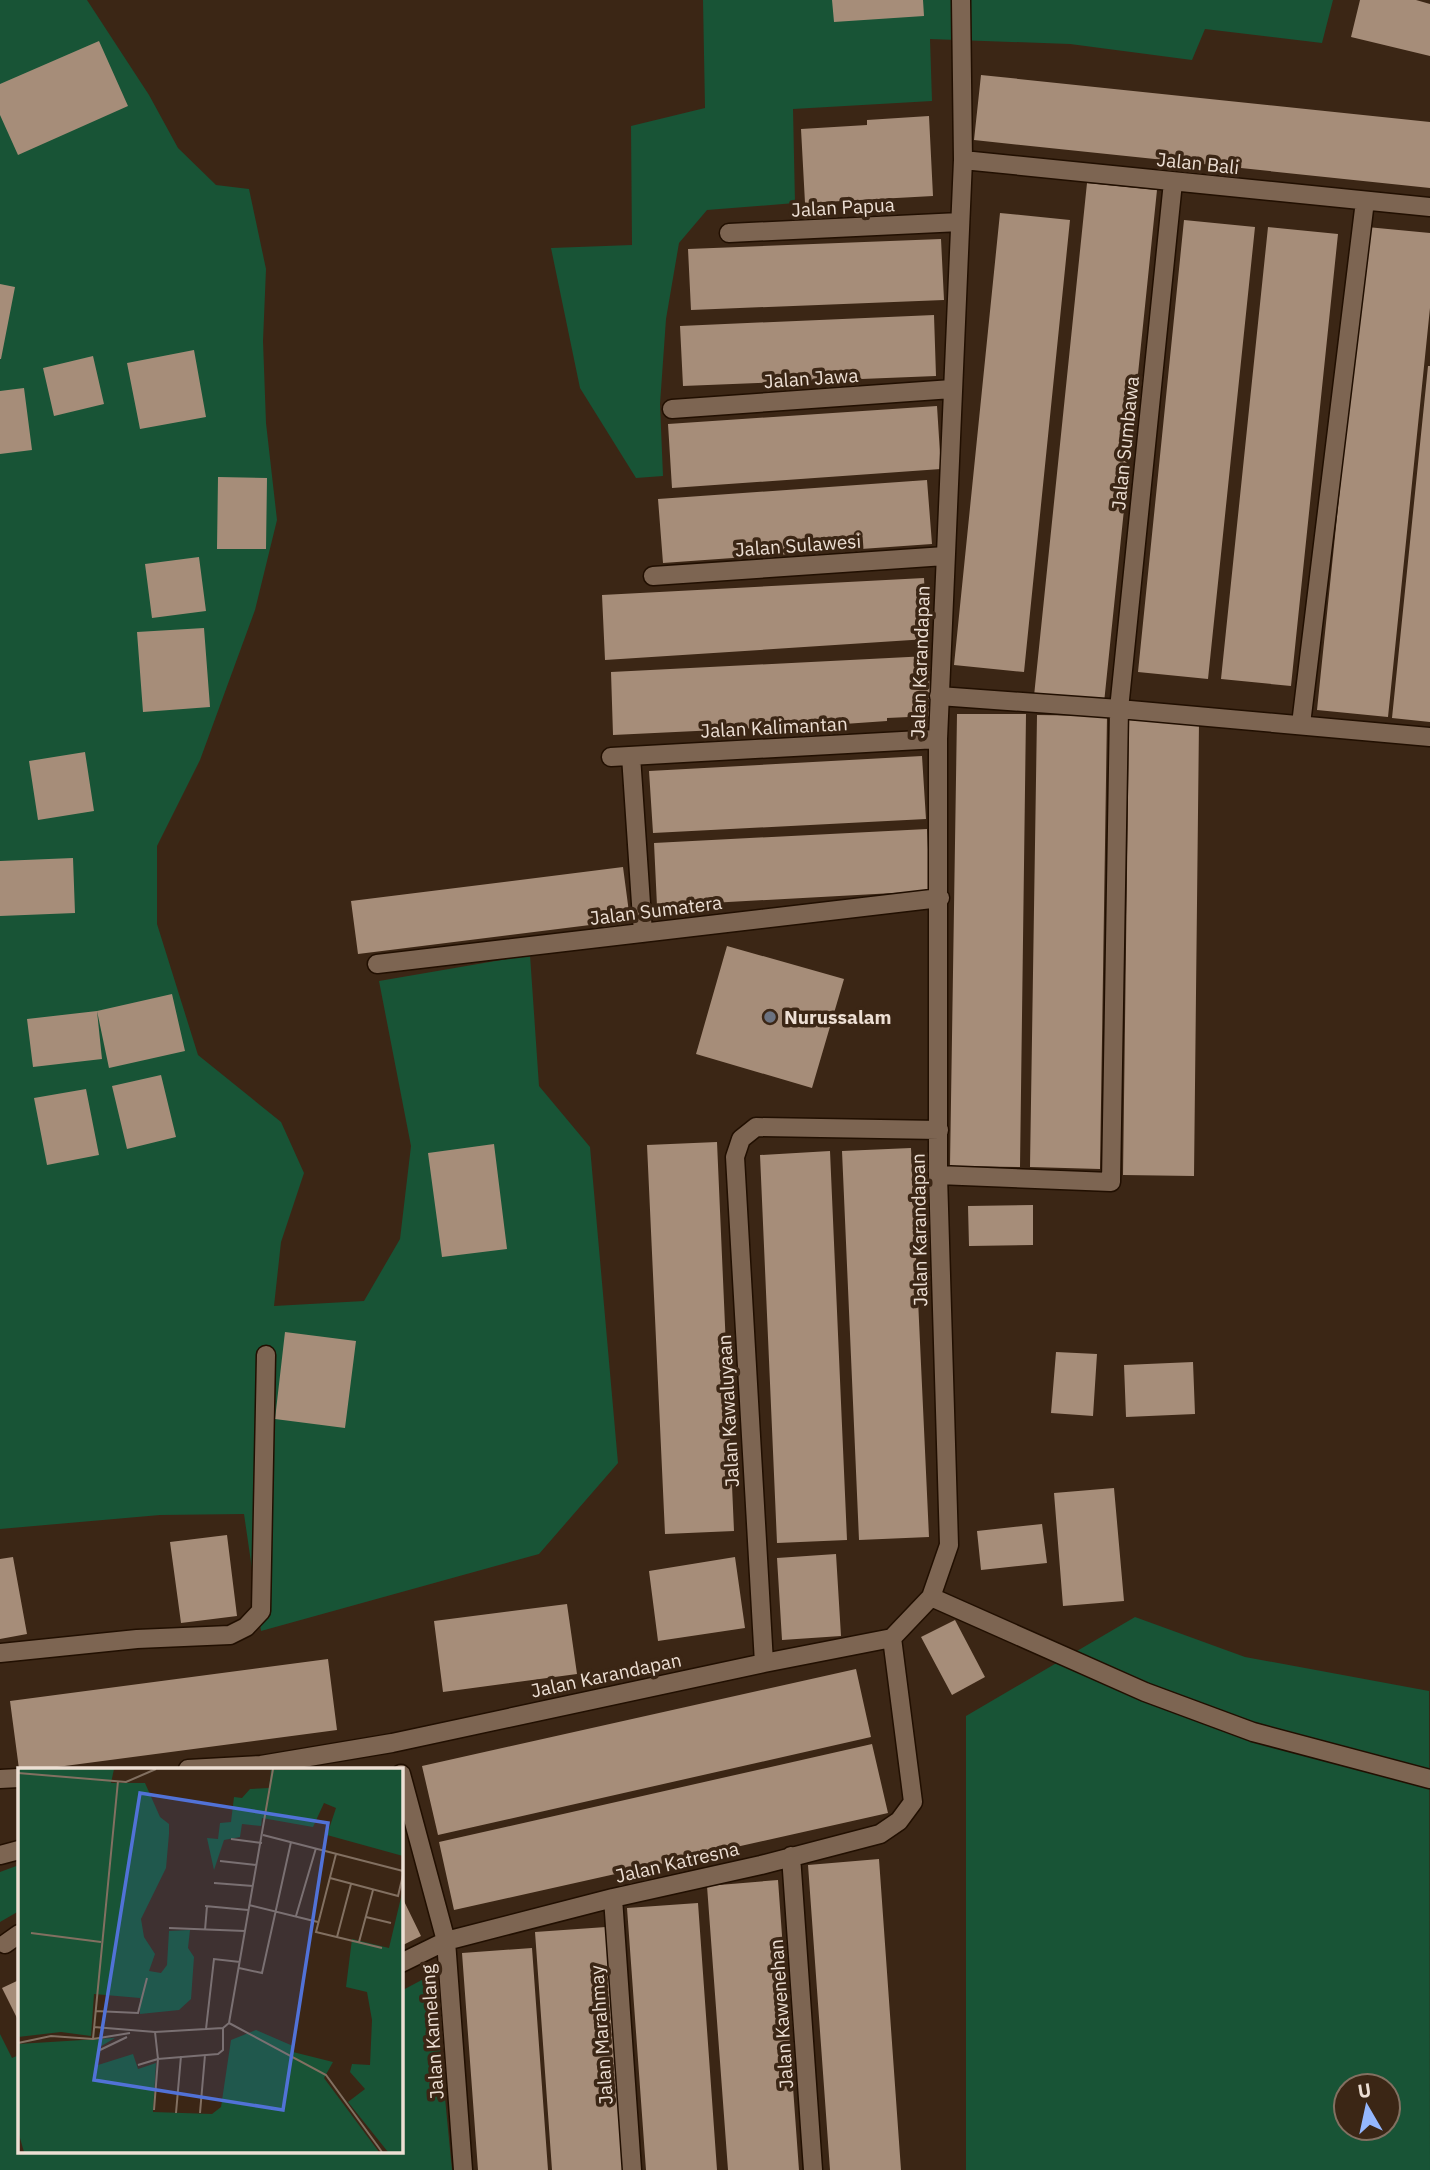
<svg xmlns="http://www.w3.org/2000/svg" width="1430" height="2170" font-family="'IBM Plex Sans',sans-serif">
	<rect width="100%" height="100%" fill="#3b2615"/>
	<path fill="#185436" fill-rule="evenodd" d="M0,0H87L149,95L178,148L216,185L249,189L266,269L263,341L266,423L277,520L255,610L200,760L157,846V924L198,1055L281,1122L304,1173L281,1242L274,1306L364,1301L400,1239L411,1146L379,981L530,955L539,1086L590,1147L618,1463L539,1554L261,1631L244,1514L160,1515L0,1529Z
		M703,0H1333L1322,43L1205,29L1192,60L1070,44L930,39L932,101L793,109L795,203L707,210L679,243L666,319L660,404L663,476L636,478L580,388L551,248L632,245L631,126L705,108Z
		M1135,1617L1245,1657L1429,1691L1430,2170H966V1716ZM1346,2086H1388V2128H1346Z
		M19,1865V1911L0,1922V1872Z
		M433,1974L452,2170H0V2034L12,2058L19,2055V2151H401V1991Z"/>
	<path fill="#a68d79" d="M832,0H923L924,16L834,22Z
		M1360,0H1416L1430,4V56L1351,37Z
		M99,41L128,106L18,155L0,115V84Z
		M981,75L1430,122V188L974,140Z
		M929,116L933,196L805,203L801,129L867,125V120Z
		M1087,183L1157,190L1104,703L1034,696Z
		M1000,213L1070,220L1024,672L954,665Z
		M1184,220L1255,227L1208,679L1138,672Z
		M1268,227L1338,234L1291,686L1221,679Z
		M1367,227L1430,233V308L1388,717L1317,710Z
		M941,239L944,300L691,310L688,249Z
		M0,284L15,287L1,359H0Z
		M934,315L936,376L683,386L680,326Z
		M194,350L206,417L140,429L127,363Z
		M93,356L104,404L54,416L43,368Z
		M1428,366H1430V722L1392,718Z
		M24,388L32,450L0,454V391Z
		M937,406L941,469L672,488L668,424Z
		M218,477L267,478L266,549H217Z
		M927,480L932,544L663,563L658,499Z
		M199,557L206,611L152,618L145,564Z
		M924,578L927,639L605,660L602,595Z
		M204,628L210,707L143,712L137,632Z
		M928,656L931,716L887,718V721L844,724L613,735L611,672Z
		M957,714H1026L1020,1167L950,1166Z
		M1037,715L1107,716L1100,1169L1030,1167Z
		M1129,720L1199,722L1194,1176L1123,1175Z
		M85,752L94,811L38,820L29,761Z
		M922,756L926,819L653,833L649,771Z
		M927,829L930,891L657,906L654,843Z
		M73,858L75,913L0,916V861Z
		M623,867L630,920L358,954L351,901Z
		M727,946L844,979L812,1088L696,1054Z
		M172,994L185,1051L109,1068L97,1011Z
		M97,1011L102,1059L33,1067L27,1019Z
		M161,1075L176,1137L127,1149L112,1086Z
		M86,1089L99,1155L47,1165L34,1098Z
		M717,1142L734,1531L665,1534L647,1145Z
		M494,1144L507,1249L442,1257L428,1153Z
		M911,1148L929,1537L859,1540L842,1151Z
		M830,1151L847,1540L777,1543L760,1155Z
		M1033,1205V1245L969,1246L968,1206Z
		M285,1332L356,1341L345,1428L275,1419Z
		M1056,1352L1097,1354L1093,1416L1051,1413Z
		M1193,1362L1195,1414L1126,1417L1124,1365Z
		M1114,1488L1124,1601L1063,1606L1054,1493Z
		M1042,1524L1047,1563L981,1570L977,1531Z
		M227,1535L237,1616L181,1623L170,1542Z
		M836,1554L841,1636L782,1640L777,1558Z
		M13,1557L27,1634L0,1639V1559Z
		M735,1557L745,1628L658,1641L649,1571Z
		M567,1604L577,1674L443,1692L434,1621Z
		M955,1620L985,1677L952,1695L921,1637Z
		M328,1659L337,1730L42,1769H19L10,1701Z
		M856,1669L871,1737L438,1835L422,1766Z
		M872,1744L888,1813L454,1910L439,1842Z
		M879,1859L901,2170H830L808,1865Z
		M778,1880L799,2170H728L707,1886Z
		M401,1895L421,1936L401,1946Z
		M698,1903L717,2170H646L627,1908Z
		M606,1927L623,2170H552L535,1932Z
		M532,1948L548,2170H478L462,1953Z
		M19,1980V2022L2,1988Z"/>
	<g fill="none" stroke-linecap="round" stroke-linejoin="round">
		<defs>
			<path id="minor" d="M963,160L1430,207
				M729,233L960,222
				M672,409L952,389
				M653,576L945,556
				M939,696L1119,709L1430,737
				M1301,724L1365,201
				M631,756L643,933
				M611,757L938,739
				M377,964L940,898
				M938,1175L1111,1182L1119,709L1173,182
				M931,1597L1145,1692L1253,1732L1430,1779
				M0,1653L137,1639L230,1635L246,1627L261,1611L266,1355
				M764,1663L735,1157L741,1139L756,1127L939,1130
				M188,1769L261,1765L392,1743L764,1663L892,1638L931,1597L949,1545L938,1175V739L963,160L961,0
				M401,1774L446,1941L613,1898L761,1865L880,1834L899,1821L913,1802L892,1638
				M0,1779L19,1778
				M0,1855L19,1850
				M791,1856L813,2170
				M613,1898L632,2170
				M5,1944L19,1934
				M401,1963L446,1941L463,2170"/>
		</defs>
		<use href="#minor" stroke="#210f01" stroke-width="21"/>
		<use href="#minor" stroke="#7d6552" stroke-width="18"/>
	</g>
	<circle fill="#6b7280" stroke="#3b2615" stroke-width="2.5" cx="770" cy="1017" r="7"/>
	<g text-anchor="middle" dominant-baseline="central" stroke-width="7" stroke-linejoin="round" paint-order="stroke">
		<g font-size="19" fill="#eddfd4" stroke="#3b2615">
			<text transform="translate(1198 163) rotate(6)">Jalan Bali</text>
			<text transform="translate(843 207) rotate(-3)">Jalan Papua</text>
			<text transform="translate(811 378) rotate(-4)">Jalan Jawa</text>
			<text transform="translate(1125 443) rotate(-84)">Jalan Sumbawa</text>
			<text transform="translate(798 545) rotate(-4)">Jalan Sulawesi</text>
			<text transform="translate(920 662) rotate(-88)">Jalan Karandapan</text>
			<text transform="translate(774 727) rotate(-3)">Jalan Kalimantan</text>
			<text transform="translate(656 910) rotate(-7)">Jalan Sumatera</text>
			<text transform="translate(919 1230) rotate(-91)">Jalan Karandapan</text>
			<text transform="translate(728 1411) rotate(-93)">Jalan Kawaluyaan</text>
			<text transform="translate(606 1675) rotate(-12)">Jalan Karandapan</text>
			<text transform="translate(677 1862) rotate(-13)">Jalan Katresna</text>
			<text transform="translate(781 2014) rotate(-94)">Jalan Kawenehan</text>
			<text transform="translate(432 2032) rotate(-94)">Jalan Kamelang</text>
			<text transform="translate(601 2035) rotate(-94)">Jalan Marahmay</text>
		</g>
		<g font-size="19" font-weight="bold" fill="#eddfd4" stroke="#3b2615" text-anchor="start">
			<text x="784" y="1017">Nurussalam</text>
		</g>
	</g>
	<g transform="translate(18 1768)">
		<rect width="385" height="385" fill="#3b2615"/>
		<path d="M0,1H96L93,15H127L142,49L151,56V66L148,100L123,151L126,169L137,186L131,203L143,205L149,197L151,163L172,162L170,180L176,189L173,231L161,242L122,246V230L76,226L73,268L43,264L0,269ZM385,1V88L309,67L318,40L306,35L295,59L244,50L243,58L224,56L222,69L206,72L196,102L189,70L200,71L202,55L213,54L216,29L224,30L232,21L251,20L253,2ZM385,121V384H370L330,334L347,321L332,304L334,296L352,297L354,252L349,224L328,219L334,171L371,180ZM238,262L275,278V284L315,294L306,310L361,384H6L0,363V276L97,270L80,280V297L115,286L120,301L138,295L135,344L194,346L203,339L213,272Z" fill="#185436"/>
		<path fill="none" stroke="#827061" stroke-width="2" d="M0,5L108,14L138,1M245,67L385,103M213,71L244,75M318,86L298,164L364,180M202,93L239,97M312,110L380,128L385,107M196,115L235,118M231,137L300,154M187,138L230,142M278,148L298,80M348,149L373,155M151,160L227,163M187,162L189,138M13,165L83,174M319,169L333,116M341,174L355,122M221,200L244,205L273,74M77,243L120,245L129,210M211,255L308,307L364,384M76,259L137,264L205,260L211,255L255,1M188,261L196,191L222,194M137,264L140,291L200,286L205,282V260M75,271L100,13M0,275L33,268L75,271L112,265M82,282L109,269M120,297L140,291L136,342M158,345L163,288M182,345L187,287"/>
		<path fill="#5172d7" fill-opacity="0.15" stroke="#5172d7" stroke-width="3.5" d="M122,25L310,55L265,342L76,312Z"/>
		<rect width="385" height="385" fill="none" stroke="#eddfd4" stroke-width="3.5"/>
	</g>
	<g transform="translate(1367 2107) rotate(351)"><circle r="33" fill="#3b2615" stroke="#827061" stroke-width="2"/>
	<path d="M0-5L12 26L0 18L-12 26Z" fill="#94b7fd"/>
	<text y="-10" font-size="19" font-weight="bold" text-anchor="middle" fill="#eddfd4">U</text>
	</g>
</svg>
